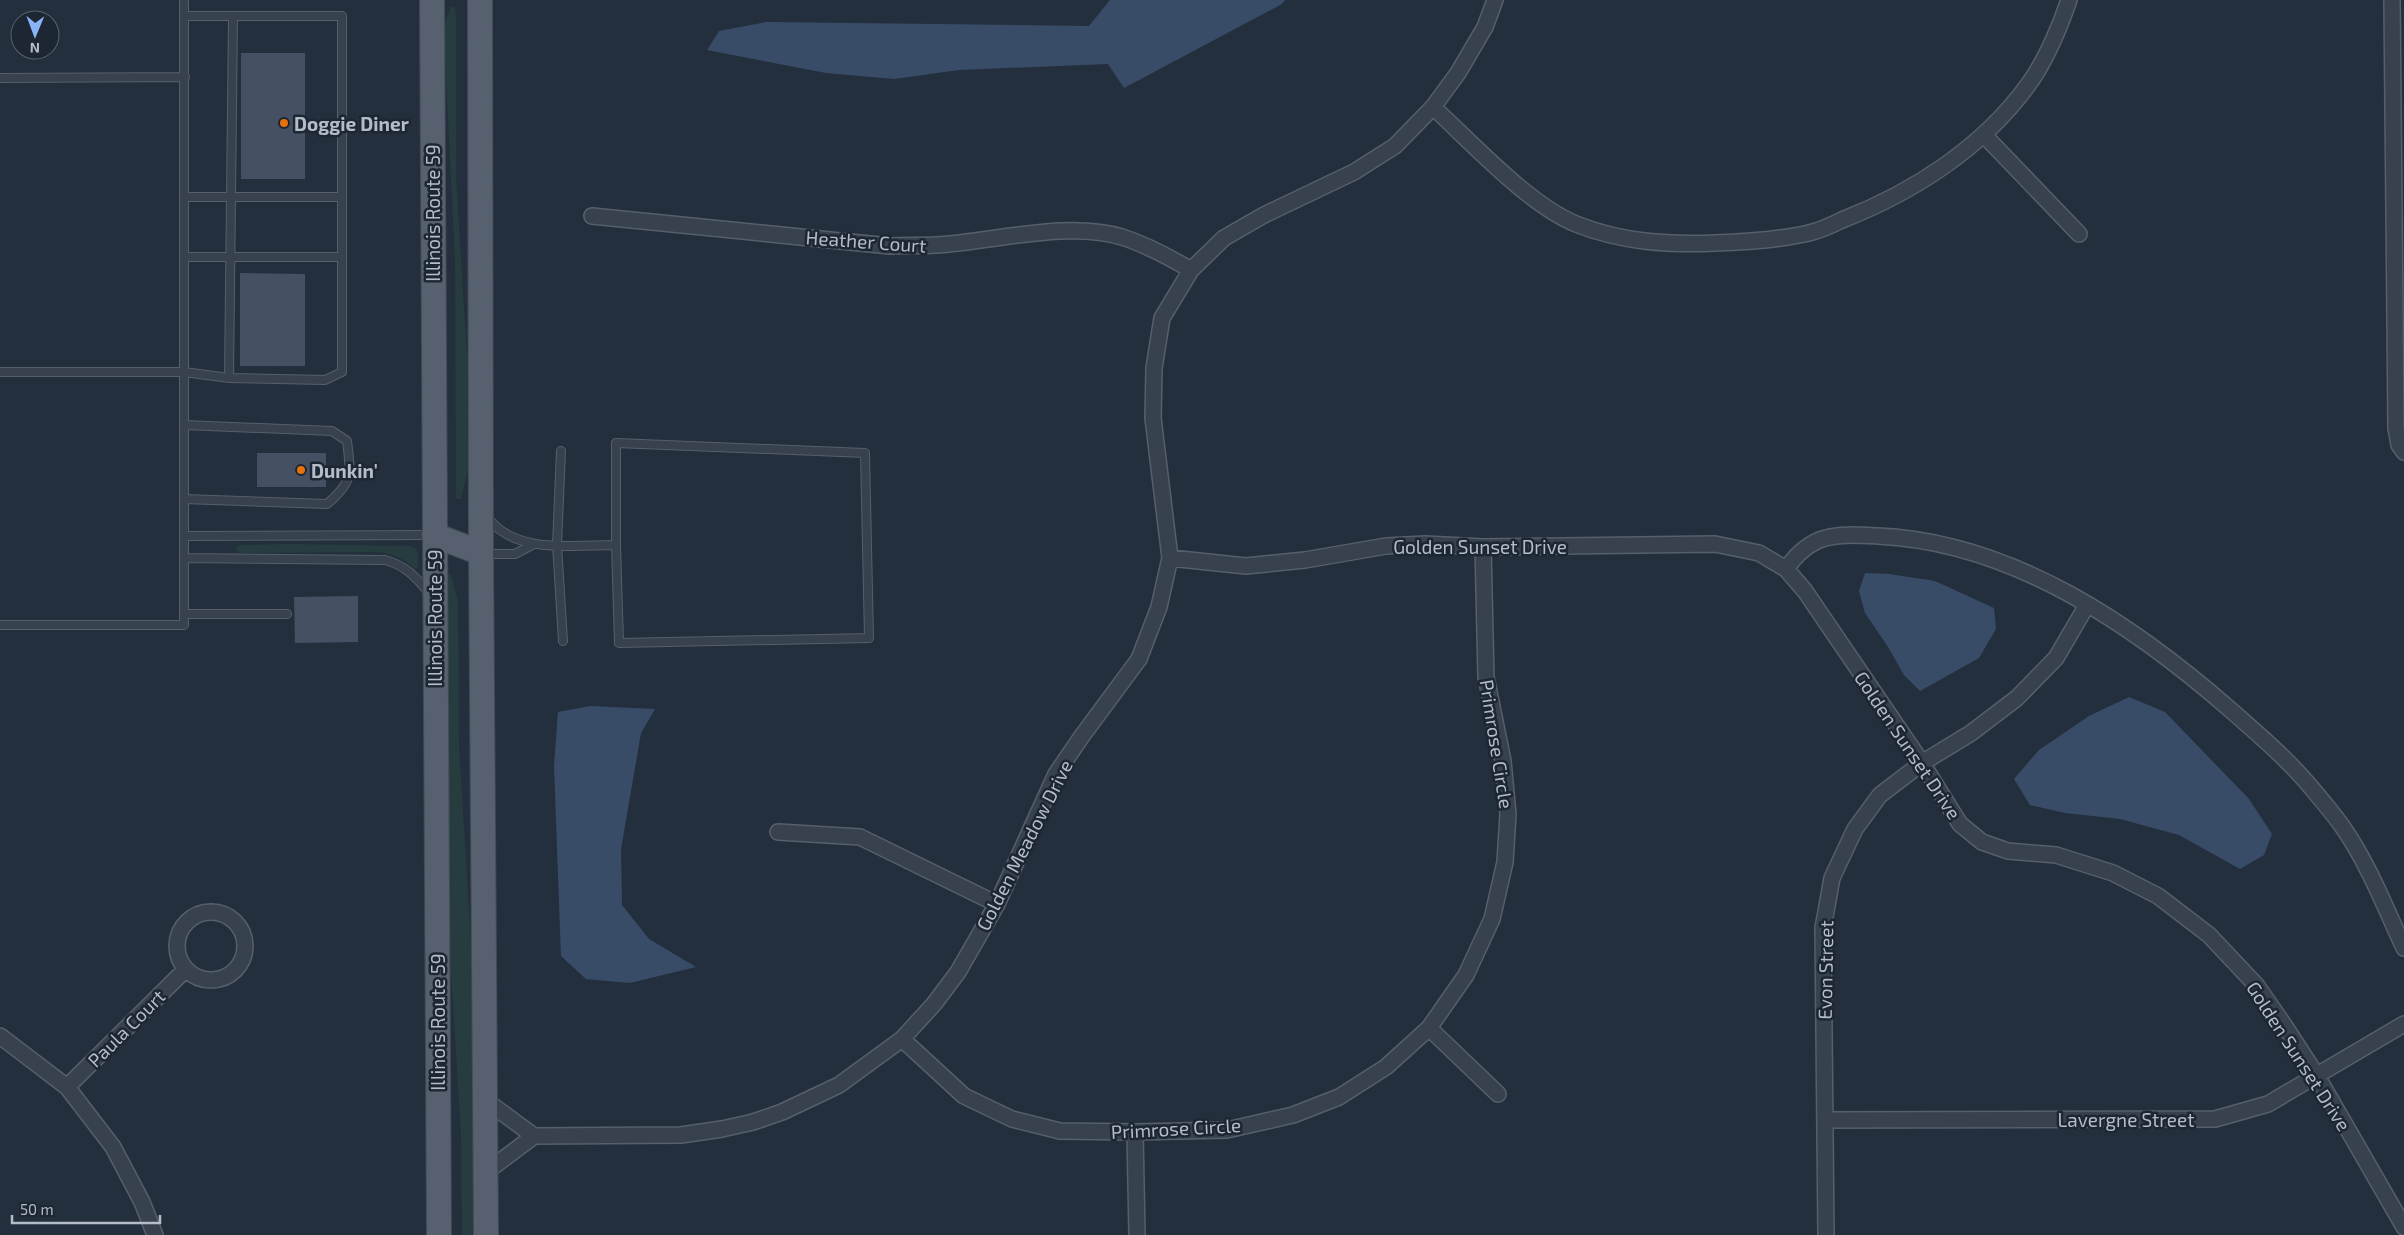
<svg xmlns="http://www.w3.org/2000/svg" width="2404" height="1235" font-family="'Exo 2',sans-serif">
	<rect width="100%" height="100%" fill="#242f3e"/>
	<path fill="#263c3f" d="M451,7H455L456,16V175L467,356L468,469L461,499H456L455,260L444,38L446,19Z
		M289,544L410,546C421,549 418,559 418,568L415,569C404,558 392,554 377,552L243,553H238L236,548L240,545Z
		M446,574L451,575L458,601L459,744L472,959L473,1235H462L461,1136L449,937Z"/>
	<path fill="#394c67" d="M1110,0H1285L1282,4L1124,88L1108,64L959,70L894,79L826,73L707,50L719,31L766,22L1089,26Z
		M1865,573L1889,574L1935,581L1994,608L1996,629L1979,658L1920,691L1904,675L1888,647L1865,613L1859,591Z
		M2129,697L2165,712L2249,799L2272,834L2264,855L2240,869L2179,835L2120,819L2065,813L2030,805L2014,779L2039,750L2089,716Z
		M590,706L655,709L641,733L621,849L622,905L649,939L696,967L630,983L586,979L561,956L554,766L558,712Z"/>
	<path fill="#455162" d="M241,53H305V179H241Z
		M240,273L305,274V366H240Z
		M257,453H326V487H257Z
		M358,596V642L295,643L294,597Z"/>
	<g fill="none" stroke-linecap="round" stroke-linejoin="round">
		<defs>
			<path id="lane" d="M0,78L185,77
				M185,197H342
				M184,257H342
				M0,372H184L229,378L325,380L342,372V16H184
				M229,378L233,16
				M184,425L332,431L347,441C351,474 353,482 327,504L184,499
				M561,451L557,545L563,641
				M488,518C516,555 575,545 616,545L619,643L869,638L865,453L616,443V545
				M184,536L432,535
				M484,554H515L532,545
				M184,558L385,560C405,565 416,577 429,593
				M184,614H287
				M0,625H184V0"/>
			<path id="street" d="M2392,0L2396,428L2399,445L2404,452
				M1433,107C1471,142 1529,205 1576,224C1621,242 1667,245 1715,243C1746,242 1779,240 1809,233C1821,230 1832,225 1842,220C1914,192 1983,147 2028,85C2047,59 2059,29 2069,0
				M1984,135L2079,234
				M592,216L890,246C906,245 921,246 936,245C993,242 1067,220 1122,237C1147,245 1169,257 1191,270
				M1170,558L1246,566L1305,560L1386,546L1425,544L1483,547L1715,544L1759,553L1786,569L1805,591L1922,763L1960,824L1982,842L2008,851L2056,855L2113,873L2158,896L2209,935L2257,986L2284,1025L2317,1076L2404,1227
				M1786,569C1812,532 1836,534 1878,536C2013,542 2135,626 2233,712C2259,735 2287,759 2309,785C2320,798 2332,812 2342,826C2368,863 2385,907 2404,948
				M778,832L860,837L997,904
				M177 946a34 34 0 1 1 68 0a34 34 0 1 1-68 0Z
				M1429,1028L1498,1094
				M0,1036L67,1087L113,1147L142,1202L155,1235
				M902,1039L964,1096L1012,1119L1060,1131L1135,1132L1227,1130L1293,1115L1339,1097L1386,1067L1429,1028L1466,975L1492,919L1505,862L1508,814L1503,761L1486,677L1483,547
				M67,1087L186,969
				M485,1100L534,1136L681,1135L722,1129L753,1122L782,1112L839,1085L902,1039L934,1004L958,972L997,904L1056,774L1082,736L1139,659L1159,607L1170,558L1153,418L1154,368L1162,318L1191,270L1224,238L1264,215L1354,172L1395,146L1433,107L1458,73L1485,27L1495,0
				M1825,1120L2215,1119L2268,1104L2404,1024
				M1135,1132L1137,1235
				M486,1172L534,1136
				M1826,1235L1823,928L1832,878L1855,829L1880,795L1922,763L1971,733L2017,698L2056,658L2087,605"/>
			<path id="primary" d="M432,0L439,1235
				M480,0L481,553L486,1235
				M434,535L481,553"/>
		</defs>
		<use href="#lane" stroke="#565f6c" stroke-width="10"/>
		<use href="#street" stroke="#565f6c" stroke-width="18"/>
		<use href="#primary" stroke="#414a57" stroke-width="26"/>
		<use href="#lane" stroke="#38414e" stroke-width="8"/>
		<use href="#street" stroke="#38414e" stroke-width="15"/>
		<use href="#primary" stroke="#56606e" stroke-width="24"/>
	</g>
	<g fill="#e8710a" stroke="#1d2633" stroke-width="2">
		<circle cx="284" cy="123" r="5"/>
		<circle cx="301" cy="470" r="5"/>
	</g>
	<g text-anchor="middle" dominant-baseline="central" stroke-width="5" stroke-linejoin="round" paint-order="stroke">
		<g font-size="19" font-weight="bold" fill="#b4bcc9" stroke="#1d2633" text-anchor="start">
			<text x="294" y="123">Doggie Diner</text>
			<text x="311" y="470">Dunkin'</text>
		</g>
		<g font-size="19" fill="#b4bcc9" stroke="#1d2633">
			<text transform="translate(432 213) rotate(-90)">Illinois Route 59</text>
			<text transform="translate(866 241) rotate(4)">Heather Court</text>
			<text x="1480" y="546">Golden Sunset Drive</text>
			<text transform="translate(434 618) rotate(-90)">Illinois Route 59</text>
			<text transform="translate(1497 744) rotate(81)">Primrose Circle</text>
			<text transform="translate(1908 745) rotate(56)">Golden Sunset Drive</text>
			<text transform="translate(1024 845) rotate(-63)">Golden Meadow Drive</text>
			<text transform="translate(1825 970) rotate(-89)">Evon Street</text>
			<text transform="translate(437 1022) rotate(-90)">Illinois Route 59</text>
			<text transform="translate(126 1028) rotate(-45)">Paula Court</text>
			<text transform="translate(2299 1056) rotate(57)">Golden Sunset Drive</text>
			<text x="2126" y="1119">Lavergne Street</text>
			<text transform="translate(1176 1128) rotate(-3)">Primrose Circle</text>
		</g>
	</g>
	<g transform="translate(35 35) rotate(181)"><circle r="24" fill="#1d2633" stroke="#59626f"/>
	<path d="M0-4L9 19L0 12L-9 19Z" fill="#8ab4f8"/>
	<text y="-8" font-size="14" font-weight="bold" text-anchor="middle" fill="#b4bcc9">N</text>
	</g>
	<path d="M12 1215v8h148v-8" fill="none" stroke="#b4bcc9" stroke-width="2.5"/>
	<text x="20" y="1215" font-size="15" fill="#b4bcc9" stroke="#1d2633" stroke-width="4" paint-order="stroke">50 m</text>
</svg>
